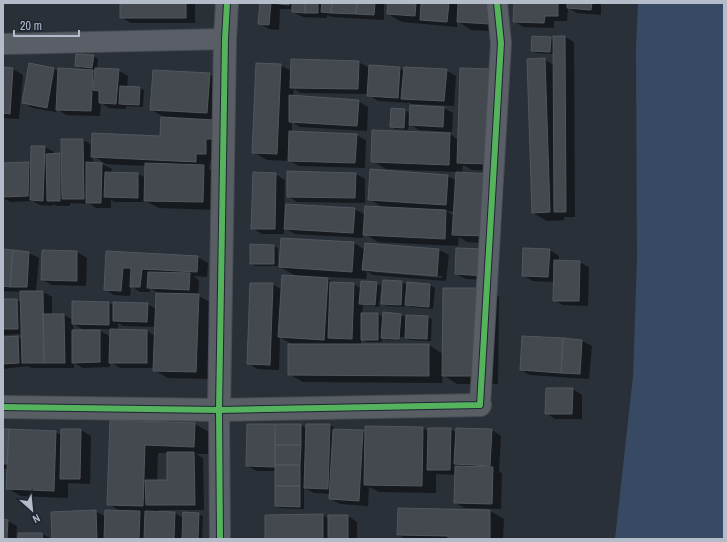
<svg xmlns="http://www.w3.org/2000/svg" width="727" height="542" font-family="'Archivo Narrow',sans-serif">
	<rect width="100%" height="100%" fill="#2a3038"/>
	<path fill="#384963" d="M638,3H724V539H615L633,376L637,259L636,47Z"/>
	<path fill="#0007" fill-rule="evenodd" d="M121,3H195V23H131L121,17Z
		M261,3H384V20L332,17L327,15V18L303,17L293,12V9H280L279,30L269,29L259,23Z
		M389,3H506L504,32L471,30L457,21V27L402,22L388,14Z
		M515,3H601V15L577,13L568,8L567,21H554V28L523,27L514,21Z
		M565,37L574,42L575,217H564V220L547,221L533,213L545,60L554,65V54L537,53L532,51L551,38L554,40Z
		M94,56L98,59L97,69L118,70L128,76L127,87L140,88L144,90L143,107L126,106V109L109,108L101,103L100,116L66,115L57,109L56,112L33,108L23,103L54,69L58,71H92L95,73L96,70L80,68L76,65Z
		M358,62L368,67V72H370V66L400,68L404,71L446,70L456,76L454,106L412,104L408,102V103L378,101L368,94L301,93L294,89L293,96L358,101L368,107L367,131L300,127L292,122V132L356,135L366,140L365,168L299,166L290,161L267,160L253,152L280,65L292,71Z
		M3,68L13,69L23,75L19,119L3,118Z
		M209,74L223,82L219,162L210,161L209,169L217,174L216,210L159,208L147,202H115L111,200V208H96L90,204L70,203V206H57L53,204V206L40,205L33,201L11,202L4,199L3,202V164L28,163L32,164L45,147L54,152V155L62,156L83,140L92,145L161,137L166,118L151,110ZM93,156L106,164L146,166V178L138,174H111L112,169L102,164H93Z
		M444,108L453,113L452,132L419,130L409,124L408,130L395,129L391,127L405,110L410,114Z
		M373,131L450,134L501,171L472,170L463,165L462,174L490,175L504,183L500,244L467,242L459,237L458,246L378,242L363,233V238L295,234L284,228V234H262L252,228L275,174L285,180L284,218H286L355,209L365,215L384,208L369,199L371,171L448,176L457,181V172L386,169L372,161ZM446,211L455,212L454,216Z
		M356,174L365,179V203L297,202L288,196Z
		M354,243L365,250L366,244L439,250L449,255L446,281L373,275L367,271L366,279L294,275L280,267ZM372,270L442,276V278L372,272Z
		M274,246L278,248V266H255L251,264Z
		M457,249L494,280L466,279L456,274Z
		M3,250L29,253L39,258L36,292H43L52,297V315H64L73,320V302L109,303L114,306L148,304L156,309L157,292L150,288V292H140L131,286L130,296L114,295L105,289L107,252L198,257L208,263L207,277L193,276L199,280L198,296L212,303L210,379L168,378L154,370V368H120L110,362V367L83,368L74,363V368H32L28,366L3,369V338L18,337L22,339V334L3,335V300H17L22,303L21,292L3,291ZM118,323L123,326L155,327V336L147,331L118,330ZM73,324L82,329H111V337L97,329V331H74Z
		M550,250L559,256V261L579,262L589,267L588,306L563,305L554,300V282L532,281L523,275Z
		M43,251L77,252L87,258L86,286L52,285L42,280Z
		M328,279L335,283L354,284L361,289L376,283L381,286L379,307L363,305L362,314H378L383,317L384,313L401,315L407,318L427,317L432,319L431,341L410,340L404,337H385V339L404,341L387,340L382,337V342H367L361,339V345H429L443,354L485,289L499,297L498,384H457L443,375L442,383L303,382L289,374L293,345L280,337L279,370L257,369L248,363L273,284L282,290Z
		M384,281L402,282L407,285L408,284L430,285L435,288L433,309L411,307L405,304V307L387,306L382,304Z
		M523,337L582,341L592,346L589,379L530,375L521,370Z
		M573,389L582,395V419H555L546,413Z
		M111,421L195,424L209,432L208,454H196L203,458L204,510H159V512L175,513L183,518L198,514L203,516L202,539H53L95,511L106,517L120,511L108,504ZM158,453H168V480L157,481Z
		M275,425H301L307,429V425H330L338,430L363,431L366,433L423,428L428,431L450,429L457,433L492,430L501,436L499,472L502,473L501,509L465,508L455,503L456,475L436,474V493L379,492L369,487L368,506L340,504L330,499L331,494L314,493L304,488V509L280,508L276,506V471H257L247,466Z
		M3,430L56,432L61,435L62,430H81L91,436L90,484L68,483V498L21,496L7,488L8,469H3Z
		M399,509L490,511L504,519L503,539H406L398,535Z
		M323,515L329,519L348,516L357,522V539H266Z
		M3,520L8,521L17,526L16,539H3Z
		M19,534H42L52,539H19Z"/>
	<path fill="#444950" stroke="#52575f" d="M120,3H186V18H120Z
		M260,3H271L269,25L258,24Z
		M271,3H289V5Z
		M292,3H305V13L292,12Z
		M305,3H318V13H305Z
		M322,3H332L331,13L321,12Z
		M332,3H357L356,14L331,13Z
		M357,3H375L374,15L356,14Z
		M388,3H416L415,16L387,14Z
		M421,3H449L447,22L420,20Z
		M458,3H491L490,24L457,22Z
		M514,3H558V16H545L544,23L513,22Z
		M567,3H592L591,10L567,8Z
		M532,36L551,37L550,52L531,51Z
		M553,36H565L566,212H554Z
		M76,54L94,55L92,68L75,66Z
		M545,58L550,212L532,213L527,59Z
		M291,59L359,61L358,89L290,88Z
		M29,63L54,68L47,108L22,103Z
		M256,63L281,64L277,154L252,153Z
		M369,65L400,67L398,98L367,96Z
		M3,67L13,68L10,114L3,113Z
		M404,67L447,69L444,101L401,99Z
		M58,68L93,70L91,111L56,110Z
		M95,68L119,69L116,104L99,103V91L93,90Z
		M460,68L491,69L487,164L457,163Z
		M153,70L210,73L207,113L150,110Z
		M120,86L140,87L139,105L119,104Z
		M289,95L359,100L357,126L289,122Z
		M410,105L444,107L443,127L409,125Z
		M391,108L405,109L404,128L390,127Z
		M161,117L215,120L214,139H206V154H196V162L91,157L92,133L160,136Z
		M372,130L450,133L449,165L371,162Z
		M289,131L357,134L355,163L288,161Z
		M61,139H83L84,199H62Z
		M31,146H45L43,201L30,200Z
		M60,153V201H47L46,154Z
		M29,162L28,196L3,197V163Z
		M86,162L102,163L101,203H86Z
		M145,163L204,165L203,202L144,201Z
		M370,169L448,175L446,205L368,200Z
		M287,171L356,173L355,198L287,197Z
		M105,172L138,173V198L104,197Z
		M253,172L276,173L275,229H251Z
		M456,172L490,174L487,236L452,235Z
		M286,204L355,208L353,233L284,229Z
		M365,206L446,210L445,239L363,235Z
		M281,238L354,242L352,272L279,267Z
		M365,243L439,249L437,276L362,270Z
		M250,244L274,245V264H250Z
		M456,248L486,249L485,276L455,274Z
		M523,248L550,249L548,277L522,276Z
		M3,249L13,250L10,287L3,286Z
		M13,250L29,252L27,287H10Z
		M42,250L77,251V281L41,280Z
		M106,251L198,256L197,272L142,269L140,287H130L131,268H123L121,291L104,290Z
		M554,260L580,261L579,301H553Z
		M148,272L190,273L189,290L147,288Z
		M282,275L328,278L324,340L278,337Z
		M383,280L402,281L401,305L381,304Z
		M361,281L377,282L375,305L359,304Z
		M330,282L354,283L352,339L328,338Z
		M407,282L430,284L429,307L405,305Z
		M250,283H273L270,365L247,364Z
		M443,288H485V376H442Z
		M20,291H43L44,363H22Z
		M156,293L199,294L196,372L153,371Z
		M3,299H17L18,329H3Z
		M72,301L109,302V325L72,324Z
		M113,302L148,303L147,322L113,321Z
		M383,312L401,314L399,339L381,338Z
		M361,313H378V340H361Z
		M43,314H64L65,363H44Z
		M406,315L428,316L427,339L405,338Z
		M110,329L147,330V363H109Z
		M72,330H100V362L72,363Z
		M18,336L19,363L3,364V337Z
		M522,336L563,338L561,373L520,370Z
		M563,338L582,340L580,374L561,373Z
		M288,344H429V376L288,375Z
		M546,388H573L572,414H545Z
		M110,420L195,423L194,447L145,445L143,506L107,505Z
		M247,424H275V467L246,466Z
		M276,424H301V445H275Z
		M306,424H330L328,489L304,488Z
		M365,426L423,427L422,486L364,485Z
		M428,428H451L450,470H427Z
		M456,428L492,429L490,466L454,464Z
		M3,429H9L7,464H3Z
		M9,429L56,431L54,491L6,489Z
		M61,429H81L80,479H60Z
		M333,429L363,430L359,501L329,499Z
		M275,445H301L300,465H275Z
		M167,452H194L195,505H146L145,480H167Z
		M275,465H300V486H275Z
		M455,466L493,467L492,504L454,503Z
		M275,486H300V507L275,506Z
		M398,508L490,510V539H448V536L397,535Z
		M96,510L97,539H52L51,512Z
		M105,510L140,511L139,539H104Z
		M145,511L175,512L174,539H144Z
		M183,512L199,513L198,539H182Z
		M323,514V539H265V515Z
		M328,515H348V539H328Z
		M3,519L8,520L7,539H3Z
		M18,533H42L43,539H18Z"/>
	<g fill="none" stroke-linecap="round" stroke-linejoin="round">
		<defs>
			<path id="street" d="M3,44L225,39
				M480,405L501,43L497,3
				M219,410L220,539"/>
			<path id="secondary" d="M3,407L219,410L480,405
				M219,410L225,39L227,3"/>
		</defs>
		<use href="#street" stroke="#484c53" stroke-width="22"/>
		<use href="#secondary" stroke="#484c53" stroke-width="24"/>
		<use href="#street" stroke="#5a5e66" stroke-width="20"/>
		<use href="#secondary" stroke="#595d64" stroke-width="22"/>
		<defs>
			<path id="cycleway" d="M3,407L219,410L480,405L501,43L497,3
				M220,539L219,410L225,39L227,3"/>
		</defs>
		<use href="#cycleway" stroke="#1d2633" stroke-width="8"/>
		<use href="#cycleway" stroke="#56b35d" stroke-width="6"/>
	</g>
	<rect width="727" height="542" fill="none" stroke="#b4bcc9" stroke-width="8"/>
	<g transform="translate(32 510) rotate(153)" stroke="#1d2633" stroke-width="3" paint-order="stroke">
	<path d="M0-3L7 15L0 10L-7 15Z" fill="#b4bcc9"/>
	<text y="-6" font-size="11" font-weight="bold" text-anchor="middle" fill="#b4bcc9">N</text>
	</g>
	<path d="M14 30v6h65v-6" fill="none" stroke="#b4bcc9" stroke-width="2"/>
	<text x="20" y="30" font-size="12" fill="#b4bcc9" stroke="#1d2633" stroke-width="3" paint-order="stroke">20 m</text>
</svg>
